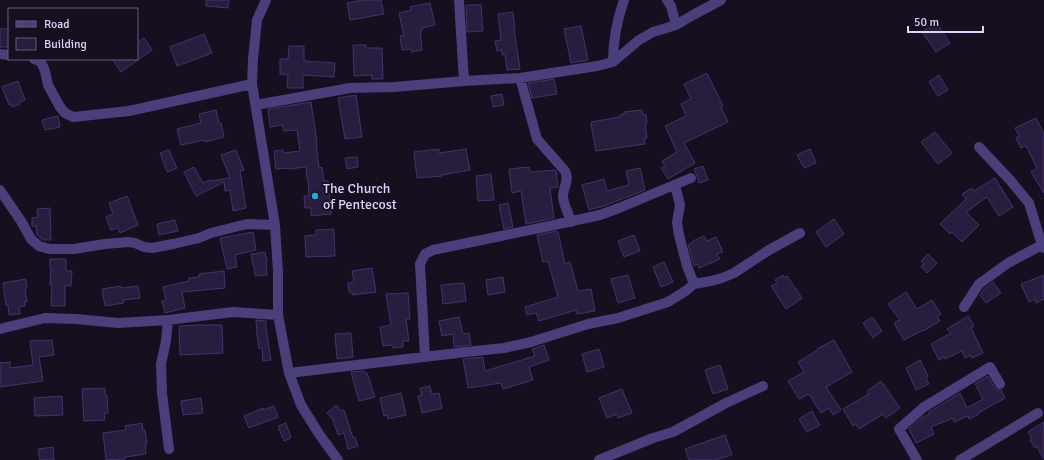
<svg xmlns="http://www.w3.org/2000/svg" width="1044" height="460" font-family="Signika,sans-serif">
	<rect width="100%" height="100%" fill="#150f20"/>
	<path fill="#291d3f" stroke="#453269" d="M206,0H229L228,8L206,6Z
		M364,0H381L384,14L350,20L347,3Z
		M430,3L435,25L422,28L423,30L420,31L422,50L411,52V49L402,50L400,36H404L399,13L411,10L410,7Z
		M466,5H481L483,31L467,32Z
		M513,12L515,29H514L520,69L507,70L505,55H502V50L497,51L495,41L501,40L498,14Z
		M936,22L950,43L936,52L922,32Z
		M581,26L588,60L571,63L564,29Z
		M0,29H9V47H0Z
		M204,34L212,53L177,66L170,47Z
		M144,38L152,50L121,72L112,59H137V43Z
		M353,45H366V48H382L383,79H372V75L354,76Z
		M289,46H304V61L335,63L334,77L303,75V88H287L288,75L280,74V59H288Z
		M707,73L723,106L721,107L728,122L684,143L695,163L668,179L661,168L665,166L662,161L677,152L665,126L686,116L681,104L691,99L684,84Z
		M939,75L948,90L938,96L929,82Z
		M554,79L557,94L532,98L528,83Z
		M18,81L25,100L19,103L20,104L12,107L11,104L9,105L2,87Z
		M502,94L504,105L493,107L491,96Z
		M356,95L362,137L345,139L338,98Z
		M311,102L317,142H316L319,168L322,167L324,181H328L331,214L311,216V208H305L304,196H309L308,179H307L306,167L288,169L287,168L276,169L274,151L283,150L284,153L300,151L297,130L284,131L282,125L270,127L268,109Z
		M216,110L219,123H221L224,137L205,142V140L181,145L177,129L201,123L199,114Z
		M642,110L643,115H646L647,124H645L647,138L644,139L645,144L596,151L591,125H592L591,122L620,117V115L624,114V112Z
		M58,116L60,127L45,130L42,120Z
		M1036,118L1044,134V193L1031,172L1037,168L1026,146L1021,148L1016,138L1019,136L1015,128Z
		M935,132L952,153L938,164L921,142Z
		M439,149V153L466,149L470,170L442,175V176L417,178L414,152Z
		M810,149L816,163L804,168L797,155Z
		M169,150L177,168L167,172L160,153Z
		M236,150L244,170L240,171L246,208L233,211L230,190L225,191L224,182L196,196L184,172L194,167L203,183L210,180L211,181L230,178L221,155Z
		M357,157L358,167L347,169L345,158Z
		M703,166L708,180L699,183L697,176L694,169Z
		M529,167L530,172L556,170L558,187L550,188L554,218L526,224L521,191L512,193L509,169Z
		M640,168L645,190L604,206L589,210L582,185L604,179L607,191L629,185L626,171Z
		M491,174L494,200L478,201L476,176Z
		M995,178L1013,207L999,216L987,197L966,212L979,225L962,242L952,232L950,234L940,224L966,199L962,194L972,188L974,191Z
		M127,196L138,225L120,233L118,228L111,230L106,217L113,214L109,203Z
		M508,203L513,227L504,229L499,205Z
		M50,208L51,240H43L37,235L36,226H32V218L38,217L37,209Z
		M834,219L844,234L826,247L816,232Z
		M175,220L178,231L159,235L157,224Z
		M334,229L335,256L306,257L305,236L316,235V230Z
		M556,231V232H558L565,264L570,262L578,291L591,289L595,311L577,314L576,310L539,321L536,313L527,315L525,307L558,297L548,261L543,262L537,235Z
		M253,232L256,250L235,255L237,267L227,269L220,238Z
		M634,235L640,251L624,257L618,241Z
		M704,236L707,241L716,237L723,252L717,254L720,259L699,268L698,264L694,266L688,245L693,242V241Z
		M265,252L267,262H266L267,275L255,276L254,266H253L251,254Z
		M928,254L937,263L927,273L921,266L924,264L921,261Z
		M50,259H66V271H72L71,286L65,285V306H51L52,285H50L51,268H50Z
		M664,262L673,282L661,287L653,267Z
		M372,268L376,292L352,295V292H349L348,283L354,282L352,271Z
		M224,271L225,288L182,292L185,308L165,313L162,301L166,300L163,287L189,281V278L199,277V274Z
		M628,275L635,298L618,303L611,279Z
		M783,275L784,277L787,276L802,298L786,309L771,286L777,283L775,280Z
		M1044,275V299L1036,303L1035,299L1029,302L1021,284Z
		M503,277L505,292L488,295L486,280Z
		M26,279L27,288L25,289L27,302H24L25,306L19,307L20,314L9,315L8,305H6L3,283Z
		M993,282L1001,293L986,303L980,295L984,289Z
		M464,283L466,301L443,304L441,285Z
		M121,286V288L138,286L140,298L123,300L124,303L105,306L102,289Z
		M906,292L917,309L932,300L941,314L937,316L940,321L923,331V330L904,340L895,325V322L900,320L888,304Z
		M408,293L410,319H406L409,341H403V347L393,348L392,345L383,346L380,327L391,325L386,294Z
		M968,316L974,326L971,328L983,353L972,358L971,355L965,358L962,351L945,359L944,357L939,360L931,344L951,333L947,329Z
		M459,317L463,334L469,333L471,345L454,347L453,334L442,336L439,321Z
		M872,317L882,331L873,338L863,323Z
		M256,320L266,321V328L271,360L263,361L262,348H259L257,335Z
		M198,325H222L223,353L180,355L179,326Z
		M351,333L353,357L337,359L335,334Z
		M37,340V341L52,340L54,355L39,357L43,381L0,387V363L10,362V368L33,365L30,341Z
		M834,340L852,372L826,387L841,410L833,415L829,408L821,413L809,394L799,399L788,381L804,372L798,362L818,350L817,349Z
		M544,345L549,360L529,367L533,380L503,389L501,383L468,388L463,359L483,357L485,371L535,356L532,349Z
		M599,349L604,367L587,372L582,354Z
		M920,360L928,376L926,377L929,384L916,390L906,368Z
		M720,365L728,389L713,394L705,370Z
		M364,371L365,373H367L375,397L359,401L351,372Z
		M988,376L994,387L997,390H1001L1005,398L978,413L979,414L969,419L968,416L954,422L953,418L931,427L934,434L916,443L909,429L921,418L929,414V412L960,393L967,408L983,399L975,384Z
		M881,381L900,408L886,418L883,414L859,429L856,424L853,426L843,409L869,394L867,391Z
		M430,386L432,394L439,393L442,408L422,413L418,396L422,395L420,388Z
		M105,388V395H107L108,413H104L105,420L84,421L82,389Z
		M622,389L632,413L618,418L617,414L607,418L599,398Z
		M401,393L406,415L388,419L387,415L384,416L380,398Z
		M62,396L63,415L35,416L34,398Z
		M201,398L203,413L183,415L181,401Z
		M336,405L341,411L344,410L353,438L355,437L358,446L348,449L344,433L338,435L333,420L327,413Z
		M274,406L278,417L249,428L244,416L263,408V410Z
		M812,411L820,425L807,432L799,419Z
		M1044,422V459L1037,447L1035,448L1030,440L1032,439L1028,432Z
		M142,423L143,430H145L147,444H145L146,454L125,457V459L106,460L103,433L126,430L125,426Z
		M286,423L291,438L284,441L278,426Z
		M725,435L732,455L715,460H689L685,449Z
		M53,447L54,460H40L38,449Z"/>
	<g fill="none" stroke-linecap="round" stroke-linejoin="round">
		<path stroke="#4a3f7a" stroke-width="10" d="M266,0L257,20L253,59L252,84L275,225L278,272V315L289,373L301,405L319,434L338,460
			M459,0L464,81
			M667,0L671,6L676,25
			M0,54L9,55
			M34,59L41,62L45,71L48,85L60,107L65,113L73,117L129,111L252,84
			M613,62C613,40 617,20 624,0
			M520,78L537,139L565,171C570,180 563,187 563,196C563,204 569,214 571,222
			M256,105L350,88L394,87L464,81L520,78L597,66L613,62L639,40L653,32L676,25L693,15L721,0
			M979,147L1010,180L1029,203L1042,245L1044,248
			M675,185L680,205L677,222L679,235L687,266L694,284
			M0,190L21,221L31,239L39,246L49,249H74L105,244L128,242L135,243L144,247L152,248L173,244L199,238L211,233L247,224L275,225
			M964,307L979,284L1008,263L1042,245
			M168,320L166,341L161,364L162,393L169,449
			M0,329L45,318L76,319L118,323L168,320L233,312L278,315
			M425,357L420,264L425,254L433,250L554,225L600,215L619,208L691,178
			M289,373L466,352L504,348L531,342L588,324L618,318L668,302L687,290L694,284L711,281L722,278L734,273L769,250L800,233
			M599,460L653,438L673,432L726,403L763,386
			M917,460L899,429L924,407L990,367L1000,384
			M960,460L1038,413"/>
	</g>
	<circle fill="#17afe2" stroke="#150f20" stroke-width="1.5" cx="315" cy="196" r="4"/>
	<g text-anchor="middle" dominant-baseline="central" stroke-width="3.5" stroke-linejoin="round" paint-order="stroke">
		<g font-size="14" fill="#ded3fa" stroke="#150f20" text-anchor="start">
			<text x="323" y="188">The Church<tspan x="323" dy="16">of Pentecost</tspan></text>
		</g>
	</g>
	<rect x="8" y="8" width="130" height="52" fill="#150f20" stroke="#655d77"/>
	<rect x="16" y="21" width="20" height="6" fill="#4a3f7a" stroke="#655d77"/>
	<text x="44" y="28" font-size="12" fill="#ded3fa">Road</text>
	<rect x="16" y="38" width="20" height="12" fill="#291d3f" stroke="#655d77"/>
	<text x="44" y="48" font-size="12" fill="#ded3fa">Building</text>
	<path d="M908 26v6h75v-6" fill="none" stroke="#ded3fa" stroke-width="2"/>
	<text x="914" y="26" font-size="12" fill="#ded3fa" stroke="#150f20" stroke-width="3" paint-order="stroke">50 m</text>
</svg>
